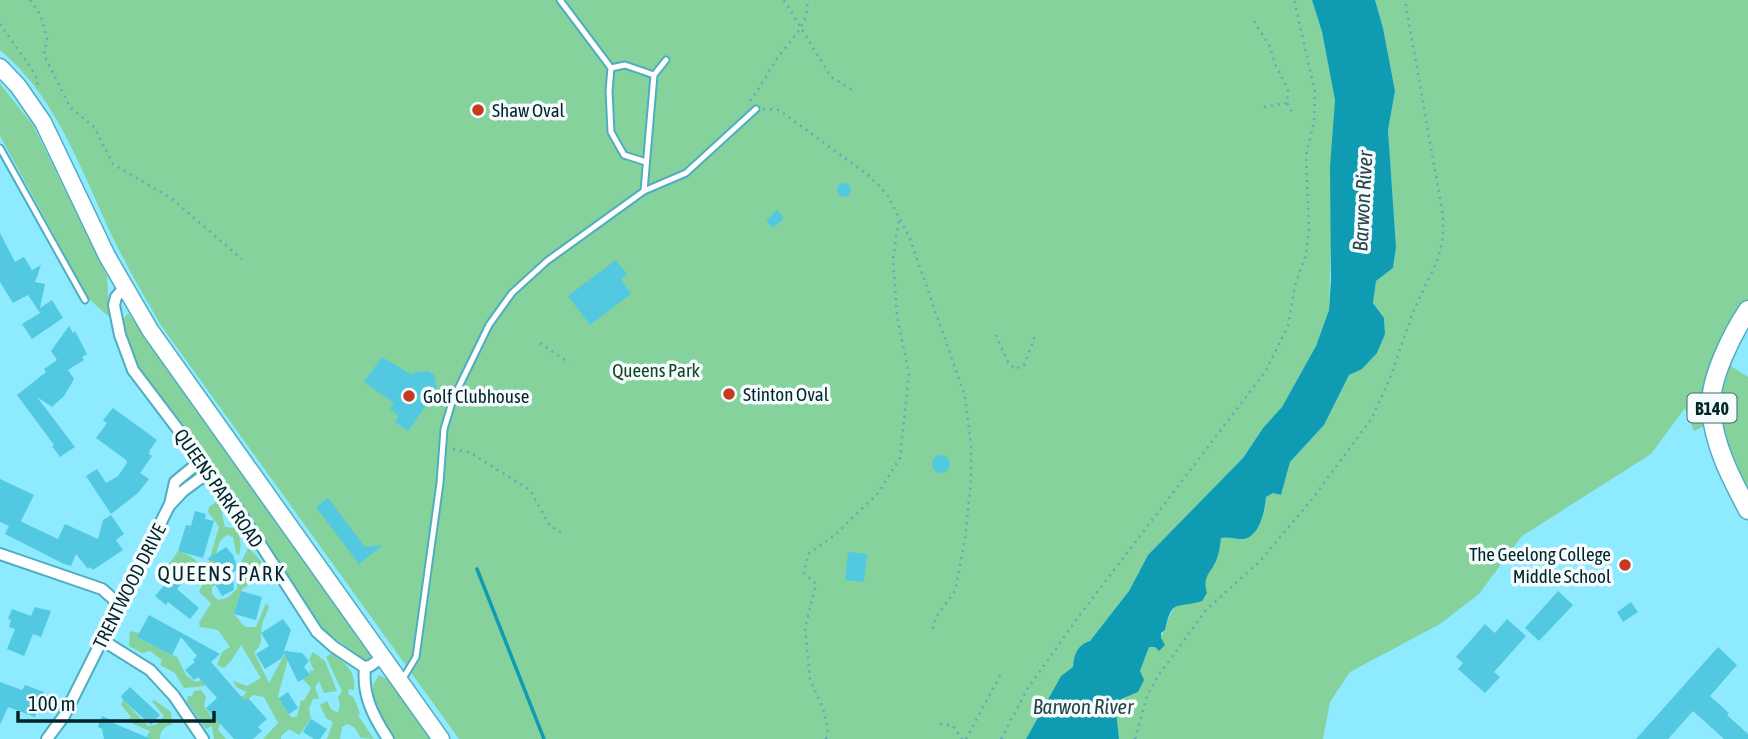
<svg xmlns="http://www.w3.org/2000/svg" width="1748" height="739" font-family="'Asap Condensed',sans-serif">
	<rect width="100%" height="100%" fill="#8eeafe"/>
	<path fill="#85d29d" d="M0,0H1312L1322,32L1335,100L1329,310L1316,346L1282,407L1263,428L1243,458L1148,555L1129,591L1090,641C1077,645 1074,655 1073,667L1061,676L1026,739H459L160,324C146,299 131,274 118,248C84,180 61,101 0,50Z
		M1375,0H1748V310L1723,361L1748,377V492L1713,422L1694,431L1685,408L1651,454L1522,536L1479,594L1440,624L1350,672L1330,702L1323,739H1119L1116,711L1121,699L1140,671L1149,647H1156C1159,640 1163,634 1165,627C1172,614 1172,601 1191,604C1205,583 1215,563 1221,538L1229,537L1241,540C1258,526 1265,520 1266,497L1273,493L1281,495L1290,462L1324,425L1349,375L1362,369L1377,353L1385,334L1384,318L1373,303L1376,281L1393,268L1396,247L1388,130L1395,91L1383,28Z
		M0,84L33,125L107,276L109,317L89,299L0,136Z
		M128,313L371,656L365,661L325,631L294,589L244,507L208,464L187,429L136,365L122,322Z
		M217,501L220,504L225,527L234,528C241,535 242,545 239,555L236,553L233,537L227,535L220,541L216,553L219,559L215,577L219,583L212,587V594L218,600L227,598L237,589L238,569L248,548C257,555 268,568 267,580L260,581L256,577L255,572L249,569L247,586L242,589L234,614L245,627H256L266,603L269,607C267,613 263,619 262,625C259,636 265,644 254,652L269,683L287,650L290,652L278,696L291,717H297L301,700L304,701L311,688L303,679L309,675L310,670L314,671L309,659L313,652L325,661L337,691L324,693L319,681L315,687L319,699H313L309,708L311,719L299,735L289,729L281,736V739H263L278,723L264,697L253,695L220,724L218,730L226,739H214L212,726L206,729L187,702L188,696H192L194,691L201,690L206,697L204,706L213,719L235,697L243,696L247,692L236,687L233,681L247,686L261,678L241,645L231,661L224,668L217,665L222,652L230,647L218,630L200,627L199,623L211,603L199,592L203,583L201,577L179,563L177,571L168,581L165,578L166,569L178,551C189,554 198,559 202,571L207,567L219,527L208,512L209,507Z
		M130,631L139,633L138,638L177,657L186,675L195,682L205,679L215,667L219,671L204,684L205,686L184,688L175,673L160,665L162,660L150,651L142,653L129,646Z
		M332,653C346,664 356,671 354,690L349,689L348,694L354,698L360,714L358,715L374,739L361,738L354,727L347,724L342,727L340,739H327L333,722L326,718L320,705L327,701L331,709L338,713L340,705L338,698L342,691L326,657Z
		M379,675L389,680L430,739H393C384,726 368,702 373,685C373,684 379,676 379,675Z
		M123,700L148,726L156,725L164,716L152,701L154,700L171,712L172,724C164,727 160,730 160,739H145L150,731L127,721L131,717L121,705Z"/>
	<path fill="#0f9cb3" d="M1312,0H1375L1383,28L1395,91L1388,130L1396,247L1393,268L1376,281L1373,303L1384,318L1385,334L1377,353L1362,369L1349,375L1324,425L1290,462L1281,495L1273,493L1266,497C1265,510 1260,536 1244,539C1236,540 1230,536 1221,538C1220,546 1219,554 1216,561C1210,574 1202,577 1207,593L1202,601C1176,609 1172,598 1165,630L1161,633V638L1165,645L1159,651L1155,647H1149L1140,671L1144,680L1138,692L1121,699L1116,711L1119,739H1026L1061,676L1073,667C1074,655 1077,645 1090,641L1129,591L1148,555L1243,458L1263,428L1282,407L1316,346L1329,310L1331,280L1330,167L1335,100L1322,32Z"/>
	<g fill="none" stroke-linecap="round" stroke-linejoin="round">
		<path stroke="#0f9cb3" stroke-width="3.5" d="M477,569L544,739"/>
	</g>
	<path fill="#52c9e0" d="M837 190a7 7 0 1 1 14 0a7 7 0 1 1-14 0Z
		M777,210L784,218L773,228L766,221Z
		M0,233L15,262L24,257L32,270L41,265L35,282L45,284L40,308L52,300L63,318L32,339L22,324L40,313L28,295L13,303L0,282Z
		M616,260L627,274L621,279L631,294L590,325L568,296Z
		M69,326L73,333L75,331L87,354L82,357L84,360L68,370L74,379L64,396L52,407L37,397L75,447L60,457L52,446L54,445L17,395L46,372L44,369L57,360L51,351Z
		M382,357L412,375L413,373L428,371L434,375L437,390L408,431L395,422L399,416L390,409L394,403L364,382Z
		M113,408L157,440L150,450L149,454L152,456L140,473L149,479L138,493L111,514L86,476L97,469L106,483L118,476L127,463L126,460L96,438L107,423L103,420Z
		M932 464a9 9 0 1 1 18 0a9 9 0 1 1-18 0Z
		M0,479L34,495L21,521L24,523L58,539L65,524L98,539L103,520L111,515L124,534L116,540L123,550L93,570L90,567L88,569L76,554L71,566L64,564L5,534L9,526L0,522Z
		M328,498L365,547L383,545L359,564L316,507Z
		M195,511L206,514L205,519L214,521L203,558L178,551L186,525L191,526Z
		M226,547L233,555L238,569L233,572L234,590L222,596L214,582L219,563L207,559Z
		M848,552L867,554L864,582L845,580Z
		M173,575L182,583L177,589L199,608L190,619L168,602L166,605L155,596Z
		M241,591L262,597L256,620L234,614Z
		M1558,591L1573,605L1539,641L1525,628Z
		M1631,602L1638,612L1623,622L1617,612Z
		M35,607L51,611L41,637L33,634L24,656L7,649L15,629L9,627L11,620L8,619L12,609L31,616Z
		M149,615L220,654L211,662L245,701L248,698L267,719L258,727L262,731L253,739H234L206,708L217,698L198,677L194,680L185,670L195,662L193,660L197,656L181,637L172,655L137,637Z
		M283,619L291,630L284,651L302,653L309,661L304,667L310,675L298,682L284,653L282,658L265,669L256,654L269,646L261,633Z
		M1507,619L1526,636L1494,672L1500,677L1485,693L1458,669L1463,663L1456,657L1485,624L1495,633Z
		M1718,647L1737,665L1710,696L1729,713L1727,715L1748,734V739H1724L1693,711L1668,739H1636Z
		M0,682L22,690L25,685L44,692L35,717L8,707L0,725Z
		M130,687L160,715L151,725L123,700L121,696Z
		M288,692L298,708L289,714L279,698Z
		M102,716L114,721L113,723L151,739H104L102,729L98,727Z
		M311,719L327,729L320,739H314L303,732Z"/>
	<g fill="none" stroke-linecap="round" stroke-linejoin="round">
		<defs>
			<path id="lane" d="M560,0L611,68
				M0,148L85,300
				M646,162L624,155L611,132L609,91L611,68L625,65L654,75
				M644,191L654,75L666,60
				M402,680L416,657L440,483L444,429L453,399L489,325L512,293L547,261L644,191L686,173L756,109"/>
			<path id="street" d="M124,288L116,297L114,305L120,335L133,370L183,436L201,468L237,508L317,632L334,647L364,667L370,666L384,656
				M170,504L175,482L198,463
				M0,554L102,589L119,604
				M102,640L150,670L174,696L203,739
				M365,667C362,695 373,716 388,739
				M47,739L64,716L169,506L183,491L206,474"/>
			<path id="secondary" d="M0,67L18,86L43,122L107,256L150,330L441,739"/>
			<path id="primary" d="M1748,310C1732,334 1710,378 1711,407C1713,444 1731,478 1748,510"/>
		</defs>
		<use href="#lane" stroke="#50adc1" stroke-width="9"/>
		<use href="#street" stroke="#50adc1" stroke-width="14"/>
		<use href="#secondary" stroke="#50adc1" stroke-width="19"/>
		<use href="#primary" stroke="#50adc1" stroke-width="21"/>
		<path stroke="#62aaba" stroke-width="2.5" stroke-dasharray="2 5" stroke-linecap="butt" d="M30,0L41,16L47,39L44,55L70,107L94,127L113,164L172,199L242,259
			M784,0L831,77L854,91
			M1254,21L1269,45L1276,66L1288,89L1287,103L1292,112
			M0,24L35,74L39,89
			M750,101C759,89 766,76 774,63C787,42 810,27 807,0
			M1264,107L1287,103
			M763,109L779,110L868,175L887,194L910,239L965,396L971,446V480L965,539L955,591L936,617L931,633
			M996,335L1008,362L1015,369L1024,365L1035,336
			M540,343L569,363
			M453,449L469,452L530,490L550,526L564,534
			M940,724L952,725L962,739
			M826,739L828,729L823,709L810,679L805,628L816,584L804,573L808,554L835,535L878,493L900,458L909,374L897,316L893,259L899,218
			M966,739L1002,672
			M1001,739L1028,688L1079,616L1265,372L1288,326L1295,285L1306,255L1309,230L1306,155L1314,122L1315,92L1294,0
			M1135,739L1147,696L1158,676L1206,610L1261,560L1312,499L1372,418L1390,378L1413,312L1438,259L1443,238V216L1405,0"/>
		<use href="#lane" stroke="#fff" stroke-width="5"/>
		<use href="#street" stroke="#fff" stroke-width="10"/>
		<use href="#secondary" stroke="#fff" stroke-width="16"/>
		<use href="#primary" stroke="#fff" stroke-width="18"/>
	</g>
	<g fill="#c63b1f" stroke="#f4fcfe" stroke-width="2.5">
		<circle cx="478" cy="110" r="7"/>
		<circle cx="729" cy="394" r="7"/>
		<circle cx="409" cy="396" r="7"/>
		<circle cx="1625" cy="565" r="7"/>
	</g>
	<g text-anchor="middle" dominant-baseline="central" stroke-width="7" stroke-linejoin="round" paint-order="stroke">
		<rect fill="#f4fcfe" stroke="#4d656a" stroke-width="2" x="1687.5" y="393.5" width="49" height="29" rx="5"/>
		<g font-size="18" font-weight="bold" fill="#05242a">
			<text x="1712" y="408">B140</text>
		</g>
		<g font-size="19" fill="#05242a" stroke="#f4fcfe" text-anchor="start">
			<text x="492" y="110">Shaw Oval</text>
			<text x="743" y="394">Stinton Oval</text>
			<text x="423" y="396">Golf Clubhouse</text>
			<text x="1611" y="554" text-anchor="end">The Geelong College<tspan x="1611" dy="22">Middle School</tspan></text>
		</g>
		<g font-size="19" fill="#174227" stroke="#f4fcfe">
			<text x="656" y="370">Queens Park</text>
		</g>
		<g font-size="19" fill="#05242a" stroke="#f4fcfe">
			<text transform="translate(219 488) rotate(55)">QUEENS PARK ROAD</text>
			<text transform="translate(129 586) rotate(-63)">TRENTWOOD DRIVE</text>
		</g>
		<g font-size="21" font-style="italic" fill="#284248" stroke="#f4fcfe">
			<text transform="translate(1362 201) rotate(-87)">Barwon River</text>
			<text x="1083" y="706">Barwon River</text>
		</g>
		<g font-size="21" letter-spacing="2" fill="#05242a" stroke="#f4fcfe">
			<text x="222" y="573">QUEENS PARK</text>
		</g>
	</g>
	<path d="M18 711v10h196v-10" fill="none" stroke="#05242a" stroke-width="3.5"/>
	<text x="28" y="711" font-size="21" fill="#05242a" stroke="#f4fcfe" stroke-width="5" paint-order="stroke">100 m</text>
</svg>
